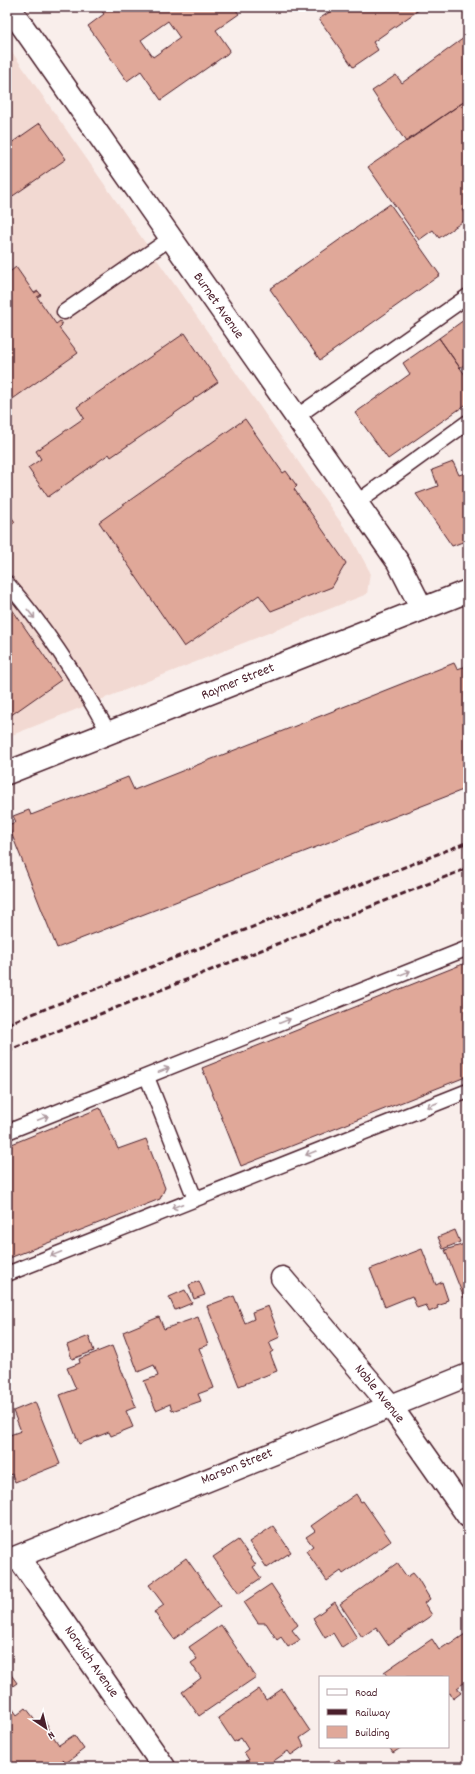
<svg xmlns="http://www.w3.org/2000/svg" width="475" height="1774" font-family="Dekko,sans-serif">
	<rect width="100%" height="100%" fill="#f9eeeb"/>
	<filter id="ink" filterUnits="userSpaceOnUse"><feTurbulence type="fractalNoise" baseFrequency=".025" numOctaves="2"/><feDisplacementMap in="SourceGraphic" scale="8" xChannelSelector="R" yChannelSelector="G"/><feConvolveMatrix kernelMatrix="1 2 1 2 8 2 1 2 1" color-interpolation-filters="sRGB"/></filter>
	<g filter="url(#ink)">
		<path fill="#f2d9d2" d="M7,45L351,537L370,572L367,594L7,737Z"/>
		<path fill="#e0a899" stroke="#4a1f2b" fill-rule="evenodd" d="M105,7H234L239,14L216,30L230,50L227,54L161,100L141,71L127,81L88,26L104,14L101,10ZM168,21L180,38L153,57L141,40Z
			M337,7H423L373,42L378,50L353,67L319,19Z
			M468,35V99L406,142L372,91L396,75L402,83Z
			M468,99V206L462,210L468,218L439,238L433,230L419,240L368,167Z
			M40,123L66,159L7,200V146Z
			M390,204L440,275L320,360L270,289Z
			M16,267L34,293L38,291L41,295L37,297L56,324L60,321L62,325L59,328L78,353L7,403V274Z
			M468,317V362L460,368L439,338Z
			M185,333L218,382L193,399L194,400L111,457L109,454L48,497L28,468L41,459L36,451L84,418L77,407Z
			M439,338L468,379V403L388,459L355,413L410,374L403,363Z
			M245,419L283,473L286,471L297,486L294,489L346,563L332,587L271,611L259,595L184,647L99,522Z
			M453,462L459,475L468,472V540L452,546L416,494L438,486L432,470Z
			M7,511L15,522L7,528Z
			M7,602L61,680L7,718Z
			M454,663L457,669L467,666L468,670V788L57,948L8,825L16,822L13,816L29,810L31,815L128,777L134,790Z
			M468,962V1076L241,1166L202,1068Z
			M100,1108L118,1149L146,1139L165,1188L160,1199L7,1259V1146Z
			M455,1230L460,1242L443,1249L438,1237Z
			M468,1243V1297L464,1298L445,1250Z
			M422,1249L436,1285L442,1282L448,1300L445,1301L446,1303L437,1306L438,1308L429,1312L426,1305L417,1308L412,1296L385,1307L370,1269Z
			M199,1281L205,1295L194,1299L189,1285Z
			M185,1290L192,1303L175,1310L169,1297Z
			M234,1296L245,1323L254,1319L252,1312L268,1306L280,1337L269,1342L273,1351L270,1353L277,1371L239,1386L207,1306Z
			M159,1317L164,1329L198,1317L208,1345L199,1348L214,1388L198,1394L201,1401L172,1411L170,1404L156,1410L144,1381L158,1376L154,1365L138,1372L123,1332Z
			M89,1336L94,1351L72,1359L67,1345Z
			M112,1346L136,1407L126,1411L133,1427L111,1436L109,1432L79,1444L60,1395L76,1389L67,1368L80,1363L79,1359Z
			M35,1402L60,1464L15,1482L12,1474L7,1476V1436L21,1431L13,1411Z
			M356,1494L361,1502L363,1501L391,1541L343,1574L341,1571L327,1581L306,1551L313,1546L306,1537L315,1531L311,1526Z
			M273,1526L291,1552L267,1568L249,1542Z
			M238,1540L256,1565L253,1567L261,1578L239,1593L213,1557Z
			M186,1558L220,1606L174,1639L154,1612L164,1605L149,1585Z
			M397,1563L407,1577L413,1573L418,1579L430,1599L424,1603L432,1615L388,1645L376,1627L362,1637L340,1604Z
			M271,1584L298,1625L292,1630L300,1640L288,1647L281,1637L277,1640L266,1623H258L244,1602Z
			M335,1602L357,1638L342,1648L333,1633L325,1638L313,1618Z
			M221,1625L256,1677L199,1716L182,1692L201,1678L191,1663L197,1659L189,1647Z
			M465,1634L468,1638V1680L457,1688L461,1693L453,1699L450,1693L448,1694V1677H388L384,1672L432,1639L439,1650L448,1644L449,1645Z
			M7,1669L17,1683L7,1690Z
			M259,1689L266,1700L282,1689L310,1731L300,1738L304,1746L291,1755L288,1751L265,1767H251L246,1761L249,1760L244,1752L248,1749L241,1738L234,1742L218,1718Z
			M12,1708L17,1715L26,1708L37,1722L43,1718L48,1726L47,1727L59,1745L74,1735L84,1749L66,1763L63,1760L54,1767H7V1712Z
			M389,1747H402L393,1753Z
			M339,1759L344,1767H328Z"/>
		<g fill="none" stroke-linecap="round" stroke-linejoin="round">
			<defs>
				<path id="service" d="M64,312L171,238
					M296,417L468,296
					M356,503L468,422
					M7,583C47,629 80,681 109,733
					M147,1077L195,1199
					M7,1132L468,948
					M7,1274L468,1091"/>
				<path id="minor" d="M9,7L398,562L422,609
					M282,1278L390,1405L468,1516
					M18,1557L164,1767
					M7,1561L468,1375"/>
				<path id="tertiary" d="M7,773L468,591"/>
			</defs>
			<use href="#service" stroke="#4a1f2b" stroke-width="17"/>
			<use href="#minor" stroke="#4a1f2b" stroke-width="25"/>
			<use href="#tertiary" stroke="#4a1f2b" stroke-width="25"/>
			<use href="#service" stroke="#fff" stroke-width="14"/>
			<use href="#minor" stroke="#fff" stroke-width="22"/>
			<use href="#tertiary" stroke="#fff" stroke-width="22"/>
			<path stroke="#4a1f2b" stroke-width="3" stroke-dasharray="6 3" stroke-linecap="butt" d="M7,1024L468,842
				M7,1051L468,868"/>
		</g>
		<defs><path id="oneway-shaft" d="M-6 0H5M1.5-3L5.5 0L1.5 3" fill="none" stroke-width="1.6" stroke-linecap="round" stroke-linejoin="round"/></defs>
		<g stroke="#ae9aa0">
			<use href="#oneway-shaft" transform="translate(31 614) rotate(51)"/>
			<use href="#oneway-shaft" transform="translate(405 973) rotate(-22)"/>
			<use href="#oneway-shaft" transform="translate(285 1021) rotate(-22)"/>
			<use href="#oneway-shaft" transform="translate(164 1070) rotate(-22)"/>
			<use href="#oneway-shaft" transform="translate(432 1105) rotate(158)"/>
			<use href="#oneway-shaft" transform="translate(43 1118) rotate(-22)"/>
			<use href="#oneway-shaft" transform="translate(311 1153) rotate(158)"/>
			<use href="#oneway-shaft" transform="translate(177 1206) rotate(158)"/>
			<use href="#oneway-shaft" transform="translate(56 1254) rotate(158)"/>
		</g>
	</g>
	<g text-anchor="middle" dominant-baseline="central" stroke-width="3" stroke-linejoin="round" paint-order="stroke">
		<g font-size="14" fill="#4a1f2b" stroke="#fff">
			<text transform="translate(218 306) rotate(55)">Burnet Avenue</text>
			<text transform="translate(238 682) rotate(-22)">Raymer Street</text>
			<text transform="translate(379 1394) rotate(51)">Noble Avenue</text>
			<text transform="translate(237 1467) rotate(-22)">Marson Street</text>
			<text transform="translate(91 1662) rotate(55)">Norwich Avenue</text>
		</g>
	</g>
	<rect width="475" height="1774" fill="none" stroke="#fff" stroke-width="24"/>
	<rect x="12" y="12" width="451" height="1750" fill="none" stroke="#4a1f2b" stroke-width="1.5" filter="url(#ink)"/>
	<rect x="319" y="1676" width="130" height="72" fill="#ffffff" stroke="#b7a5aa"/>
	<rect x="327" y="1689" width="20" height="6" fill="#ffffff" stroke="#b7a5aa"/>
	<text x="355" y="1696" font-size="12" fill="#4a1f2b">Road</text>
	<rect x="327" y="1709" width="20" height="6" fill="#4a1f2b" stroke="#b7a5aa"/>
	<text x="355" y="1716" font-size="12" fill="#4a1f2b">Railway</text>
	<rect x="327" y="1726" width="20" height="12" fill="#e0a899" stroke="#b7a5aa"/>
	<text x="355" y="1736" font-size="12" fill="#4a1f2b">Building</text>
	<g transform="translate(46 1728) rotate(145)" stroke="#ffffff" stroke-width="3" paint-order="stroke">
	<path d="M0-3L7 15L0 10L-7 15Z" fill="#4a1f2b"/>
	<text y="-6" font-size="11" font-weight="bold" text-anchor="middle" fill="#4a1f2b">N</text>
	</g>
</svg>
